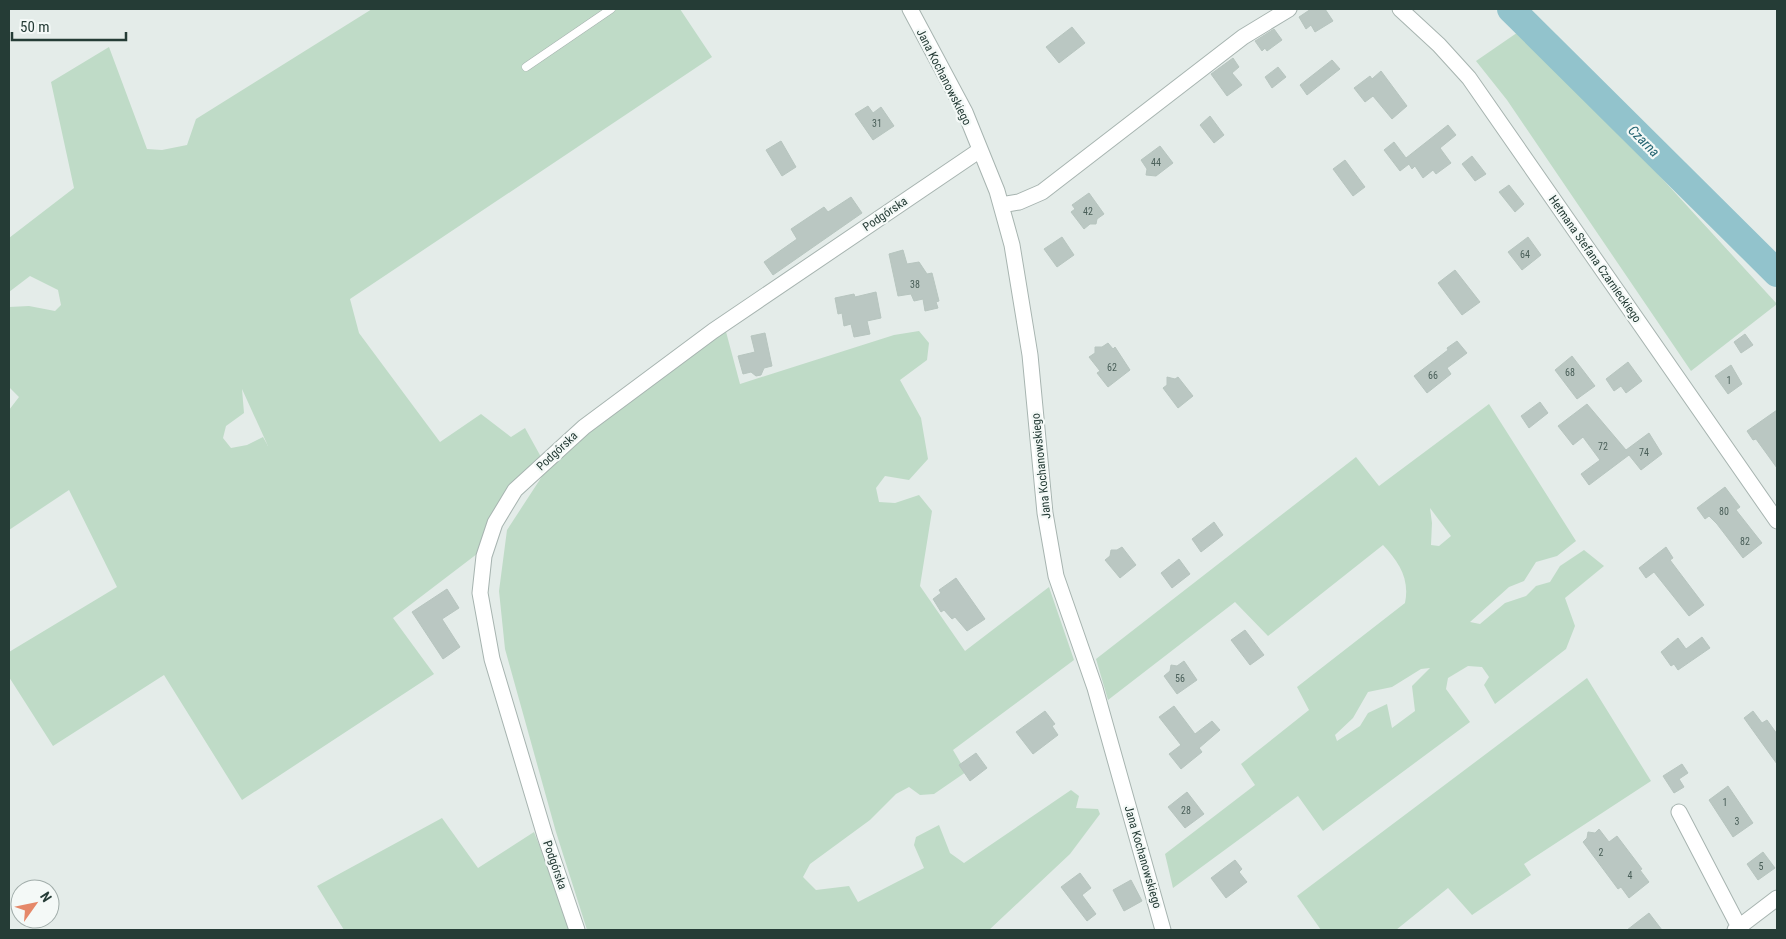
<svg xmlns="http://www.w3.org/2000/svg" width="1786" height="939" font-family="'Roboto Condensed',sans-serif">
	<rect width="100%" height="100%" fill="#e4ece9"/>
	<path fill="#bfdbc7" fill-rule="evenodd" d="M372,9H680L712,57L350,299L359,333L440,442L481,414L511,437L525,428L541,457L490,544L393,618L434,674L242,800L164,675L53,746L9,677V652L117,587L69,490L9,530V410L19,397L9,387V307L29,306L55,311L61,305L58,290L30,276L9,292V238L74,188L51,82L109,47L147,149L162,150L187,145L196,119ZM242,389L268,446L263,437L247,445L231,448L223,438L226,426L244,413Z
		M1524,28L1777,304L1691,371L1507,100L1476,61Z
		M725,328L740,384L894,335L919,331L929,343L927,360L900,380L921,418L928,459L909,480L885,476L876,488L879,502L895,503L919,495L932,511L920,586L965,651L1049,587L1074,660L953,750L966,772L934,794L920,795L909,787L896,794L870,820L810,864L803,877L816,890L849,886L858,902L924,868L914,845L916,837L939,825L950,853L964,863L1071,790L1079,796L1076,808L1098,809L1100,814L1070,854L989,930H587L556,832L505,649L499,591L507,530L552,461Z
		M1489,404L1576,541L1557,556L1536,562L1524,581L1509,587L1470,622L1480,624L1505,603L1526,596L1536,586L1550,582L1560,566L1584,550L1604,566L1565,598L1575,626L1566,649L1495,704L1484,685L1489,677L1482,667L1468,666L1448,678L1446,689L1470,722L1323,831L1298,796L1173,888L1165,854L1255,785L1241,764L1309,710L1297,687L1405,603C1410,579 1399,562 1383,545L1268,636L1235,602L1108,700L1096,659L1356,457L1379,486ZM1430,508L1451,536L1439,546L1431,545L1432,523ZM1430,668L1412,686L1415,711L1392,728L1387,704L1368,713L1360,726L1337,741L1335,735L1353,718L1368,692L1392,687L1421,669Z
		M1587,678L1651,781L1524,864L1531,875L1472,915L1448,888L1396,930H1321L1297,896Z
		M442,818L478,868L534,832L573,930H344L317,886Z"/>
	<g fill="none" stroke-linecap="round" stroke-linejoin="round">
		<path stroke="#92c3cc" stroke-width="28" d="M1511,9L1777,273"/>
	</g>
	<path fill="#bac7c2" stroke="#b7c5bf" d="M1311,9H1325L1333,21L1315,32L1311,25L1306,29L1299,17Z
		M1072,27L1085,43L1059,63L1046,47Z
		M1274,29L1282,40L1267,51L1265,48L1262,51L1255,41Z
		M1233,58L1239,67L1232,73L1242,85L1227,96L1211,74Z
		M1332,60L1340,69L1307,95L1300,85Z
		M1278,67L1286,77L1272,88L1265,77Z
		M1381,71L1407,106L1392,119L1373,96L1365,102L1354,88L1370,76L1372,79Z
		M868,106L873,113L881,107L894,126L873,140L855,114Z
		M1210,116L1224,135L1214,143L1200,125Z
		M1448,125L1456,135L1440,148L1451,163L1436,174L1433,170L1423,178L1415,166L1412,169L1409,164L1400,171L1384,150L1394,142L1406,158Z
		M781,141L796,167L782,176L766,150Z
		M1160,146L1173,163L1156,176L1146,175L1147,169L1141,160Z
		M1472,156L1486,174L1475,181L1462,164Z
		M1345,160L1365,187L1353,196L1333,169Z
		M1509,185L1524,204L1515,212L1499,192Z
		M1089,193L1104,214L1097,219L1096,224H1090L1084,229L1071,212L1075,209L1072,205Z
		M851,197L862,213L773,275L764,262L797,239L791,229L824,207L828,212Z
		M1062,237L1074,255L1057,267L1044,249Z
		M1528,237L1541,255L1522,270L1508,252Z
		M903,250L907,264L919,262L927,274L932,273L939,301L936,302L938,308L925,311L923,299L914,301L911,294L898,296L889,254Z
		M1455,270L1480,302L1462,315L1438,283Z
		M876,292L881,318L867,321L870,334L854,337L851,324L844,326L842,313L838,314L835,298L854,294L855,297Z
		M765,333L772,366L764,368L761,375L756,376L751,372L743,374L738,356L755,352L751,336Z
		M1745,334L1753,345L1741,353L1734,342Z
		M1457,341L1467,353L1447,368L1451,374L1427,393L1414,376L1448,350L1447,348Z
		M1108,343L1113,349L1115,347L1130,370L1108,387L1097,373L1100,371L1089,357L1095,353V347H1102Z
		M1572,356L1595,386L1577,399L1555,370Z
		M1628,362L1642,381L1626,393L1621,386L1614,391L1606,379Z
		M1731,365L1742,384L1728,394L1715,376Z
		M1167,377L1175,379L1178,377L1193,396L1178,408L1163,388L1167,385Z
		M1540,402L1548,413L1529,428L1521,416Z
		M1587,404L1626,450L1649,433L1662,454L1641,470L1629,455L1589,485L1581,474L1600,460L1583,437L1573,445L1558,426Z
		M1777,410V468L1756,439L1753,440L1747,431Z
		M1725,487L1740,507L1736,510L1762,543L1743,558L1717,524L1709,516L1705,519L1697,508Z
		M1214,522L1223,535L1201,552L1192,539Z
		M1122,547L1136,565L1120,578L1105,560L1110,556L1111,550H1117Z
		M1666,547L1673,558L1670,560L1704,605L1689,616L1654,572L1646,578L1639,568Z
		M1179,559L1190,574L1172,588L1161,573Z
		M956,578L985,619L967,631L955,617L952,619L944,610L941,612L933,599L941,593L939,590Z
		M447,589L459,608L442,619L460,647L443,659L412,612Z
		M1245,630L1264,655L1250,665L1231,640Z
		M1702,637L1710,648L1678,670L1674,664L1671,666L1661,652L1678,638L1686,649Z
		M1184,661L1197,680L1177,694L1164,676L1170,671L1171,665L1177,666Z
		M1174,706L1195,734L1212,721L1220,730L1199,748L1202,752L1181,769L1169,754L1181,745L1159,717Z
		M1045,711L1055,724L1052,726L1058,735L1033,754L1016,732Z
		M1753,711L1762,723L1767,720L1777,734V764L1744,718Z
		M976,753L987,768L970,781L959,765Z
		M1682,764L1688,773L1679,779L1684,787L1674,793L1663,776Z
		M1728,786L1753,823L1733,837L1709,800Z
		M1187,792L1204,814L1185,828L1168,807Z
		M1599,829L1609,842L1617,836L1642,869L1640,870L1649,882L1629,898L1621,887L1618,889L1583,842L1587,838L1588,832L1595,833Z
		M1763,852L1775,868L1758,880L1747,864Z
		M1235,860L1242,869L1239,872L1247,882L1226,898L1211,878Z
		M1080,873L1091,888L1082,895L1096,914L1087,921L1061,887Z
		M1131,880L1142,901L1124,911L1113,890Z
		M1649,913L1662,930H1627Z"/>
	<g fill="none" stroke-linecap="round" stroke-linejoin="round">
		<defs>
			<path id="lane" d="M526,67L611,9"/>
			<path id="street" d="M910,9L965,112L997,191L1012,245L1030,355L1045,513L1056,576L1095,688L1163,930
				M1400,9L1439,45L1469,78L1777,521
				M1001,205L1019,202L1042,192L1243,37L1289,9
				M1679,812L1739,927
				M577,930L545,836L492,659L480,593L484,556L495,523L515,490L584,427L713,331L980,150
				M1735,930L1777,898"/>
		</defs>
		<use href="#lane" stroke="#a7b4b0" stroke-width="9"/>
		<use href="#street" stroke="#a7b4b0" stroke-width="17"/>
		<use href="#lane" stroke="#fff" stroke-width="8"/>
		<use href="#street" stroke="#fff" stroke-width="15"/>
	</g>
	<g text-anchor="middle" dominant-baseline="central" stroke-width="4.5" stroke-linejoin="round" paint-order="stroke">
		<g font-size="10" fill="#4a5f59">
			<text x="877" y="123">31</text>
			<text x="1156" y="162">44</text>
			<text x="1088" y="211">42</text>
			<text x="1525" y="254">64</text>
			<text x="915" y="284">38</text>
			<text x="1112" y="367">62</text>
			<text x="1570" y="372">68</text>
			<text x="1433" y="375">66</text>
			<text x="1729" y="380">1</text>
			<text x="1603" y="446">72</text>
			<text x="1644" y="452">74</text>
			<text x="1724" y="511">80</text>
			<text x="1745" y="541">82</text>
			<text x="1180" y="678">56</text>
			<text x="1725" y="802">1</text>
			<text x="1186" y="810">28</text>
			<text x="1737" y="821">3</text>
			<text x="1601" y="852">2</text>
			<text x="1761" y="866">5</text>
			<text x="1630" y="875">4</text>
		</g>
		<g font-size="12" fill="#253c36" stroke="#f4f9f7">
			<text transform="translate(944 77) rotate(63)">Jana Kochanowskiego</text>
			<text transform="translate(885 214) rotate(-34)">Podgórska</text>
			<text transform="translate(1595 259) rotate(55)">Hetmana Stefana Czarnieckiego</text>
			<text transform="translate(557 451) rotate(-43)">Podgórska</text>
			<text transform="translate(1041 466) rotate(-96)">Jana Kochanowskiego</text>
			<text transform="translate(1143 857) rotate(74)">Jana Kochanowskiego</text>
			<text transform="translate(555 865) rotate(71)">Podgórska</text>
		</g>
		<g font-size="14" font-style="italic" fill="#256673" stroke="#f4f9f7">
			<text transform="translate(1644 141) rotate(45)">Czarna</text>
		</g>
	</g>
	<rect width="1786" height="939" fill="none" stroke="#253c36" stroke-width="20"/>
	<g transform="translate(35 904) rotate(57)"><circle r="24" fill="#f4f9f7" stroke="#a1adaa"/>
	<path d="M0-4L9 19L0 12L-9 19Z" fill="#e58869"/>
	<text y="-8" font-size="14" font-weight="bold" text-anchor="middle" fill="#253c36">N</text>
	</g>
	<path d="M12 32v8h114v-8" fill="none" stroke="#253c36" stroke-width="2.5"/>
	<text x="20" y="32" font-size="15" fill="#253c36" stroke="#f4f9f7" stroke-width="4" paint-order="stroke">50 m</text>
</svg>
